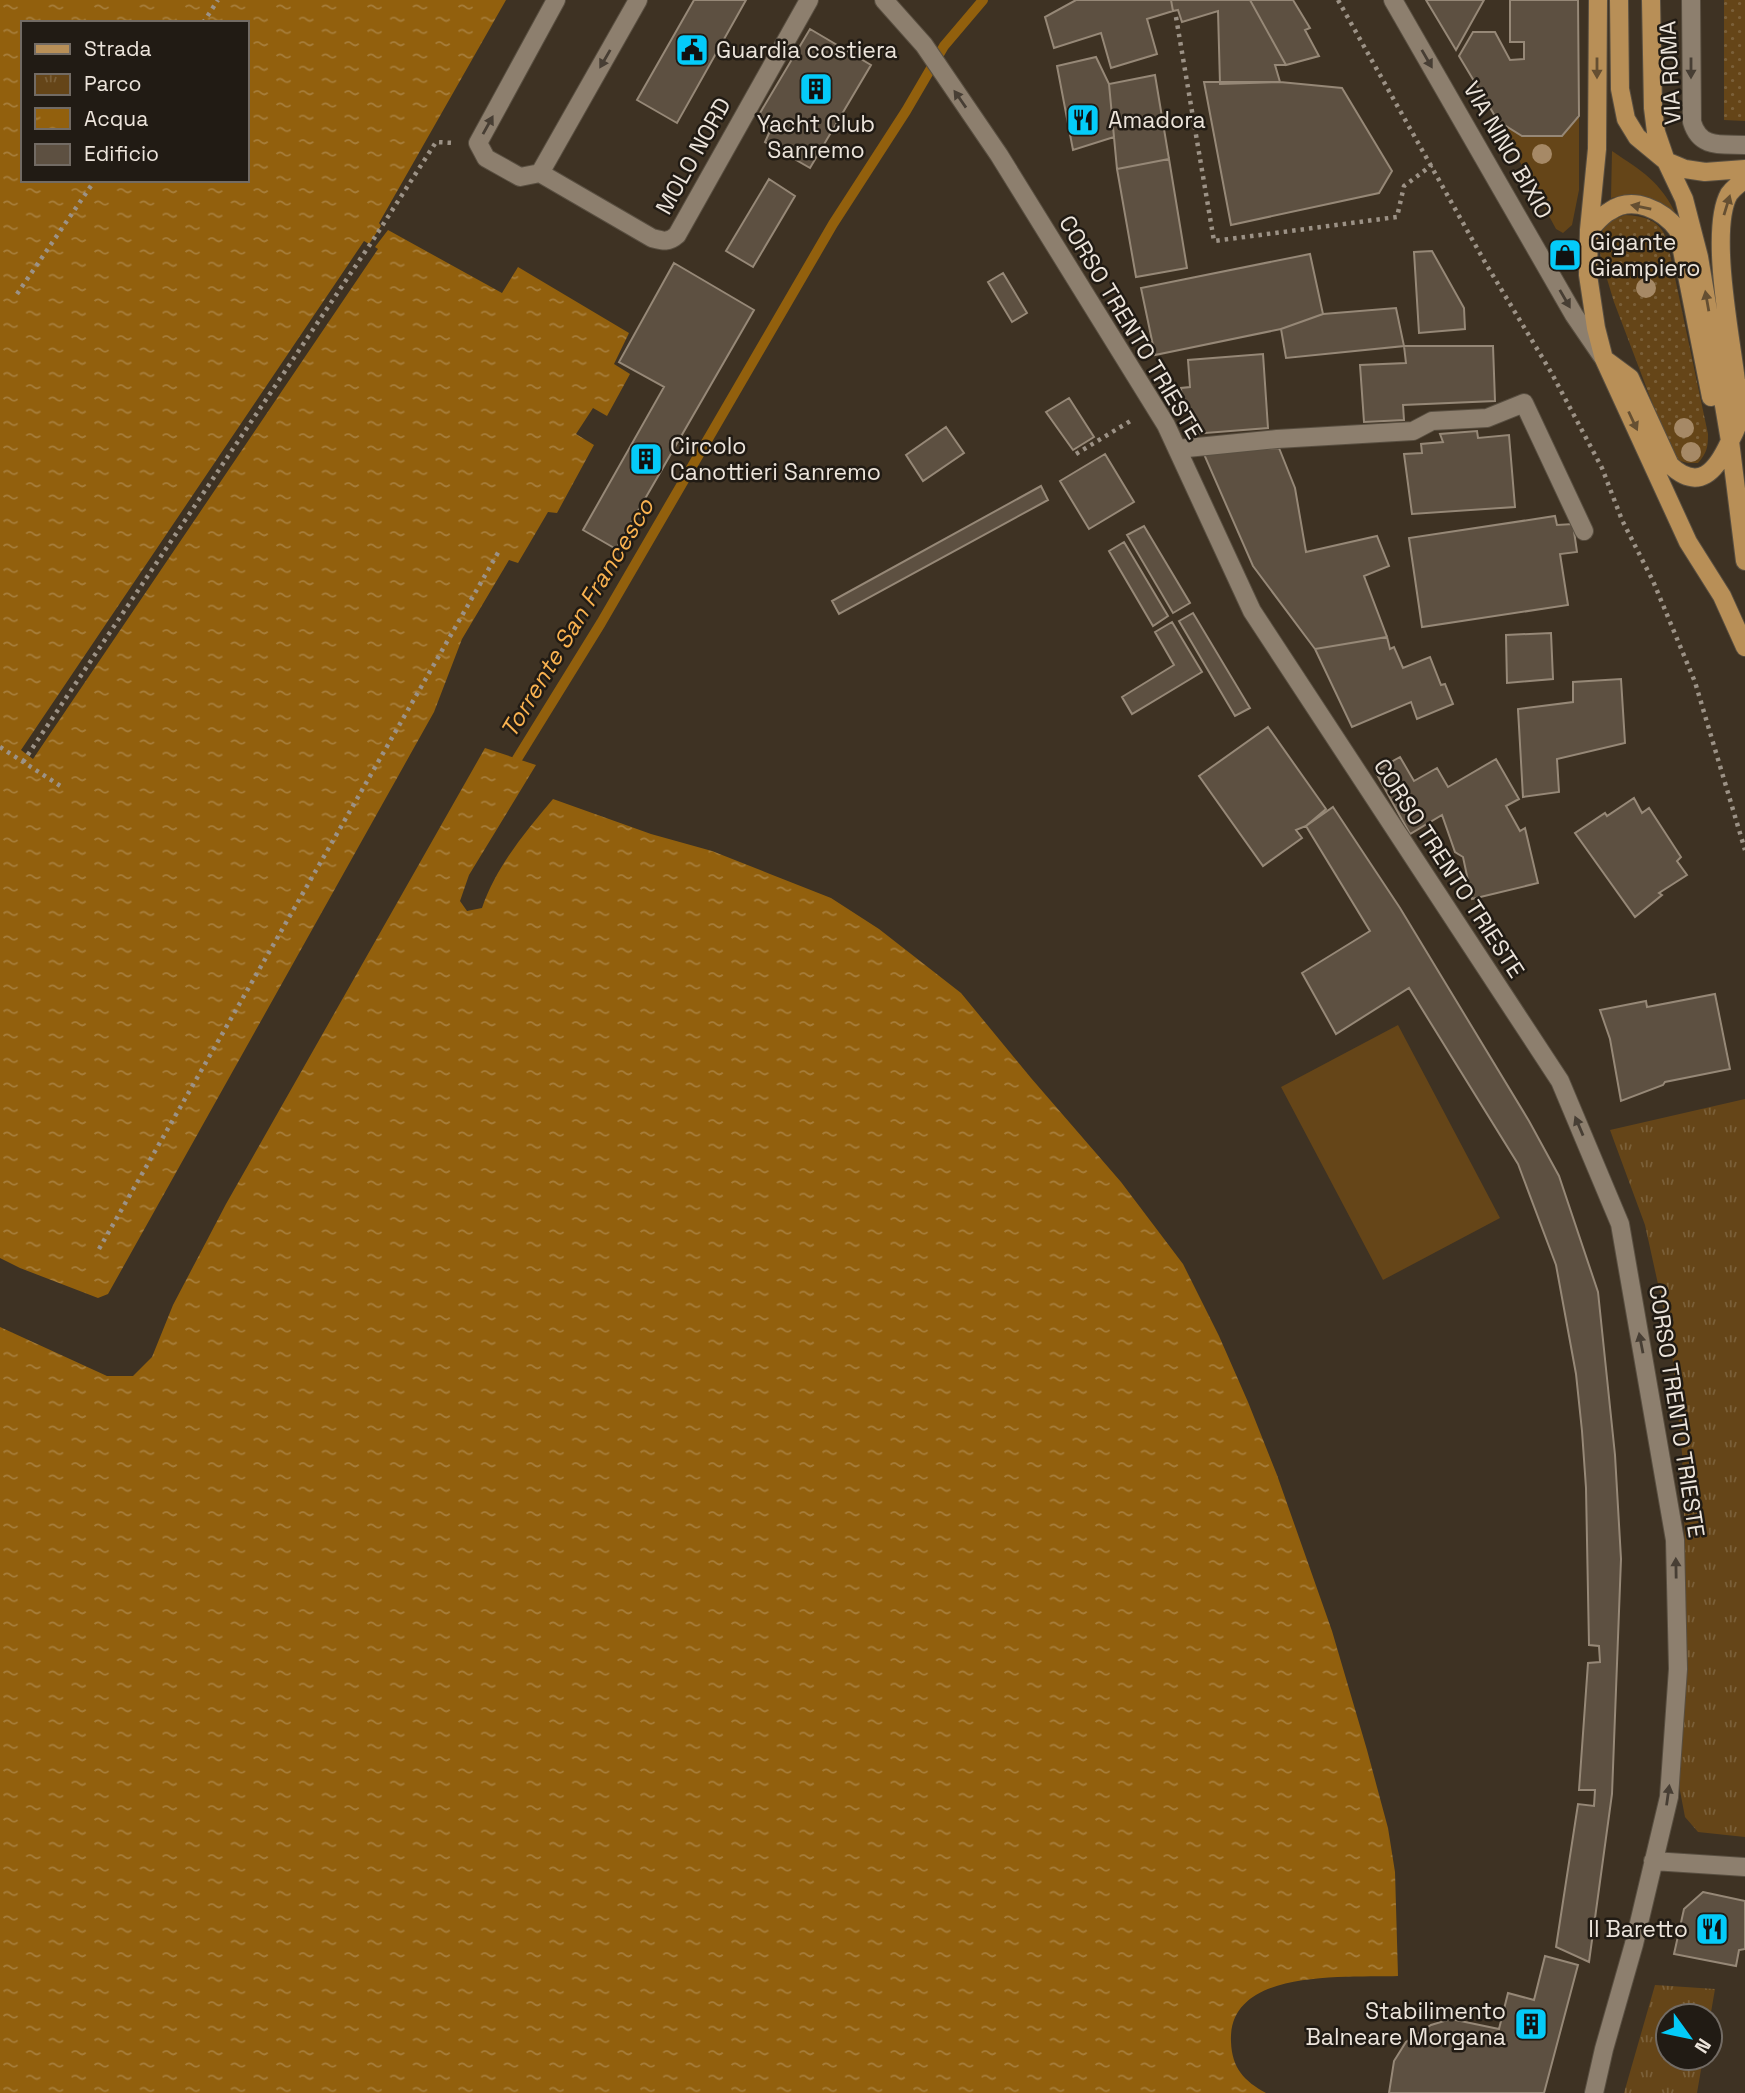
<svg xmlns="http://www.w3.org/2000/svg" width="1745" height="2093" font-family="'Space Grotesk',sans-serif">
	<defs>
		<pattern id="park-tufts" width="24" height="20" patternUnits="userSpaceOnUse" patternTransform="scale(1.75)"><rect width="24" height="20" fill="#654518"/><path d="M3 7l-1-3M5 7V3M7 7l1-3M15 17l-1-3M17 17v-4M19 17l1-3" fill="none" stroke="#7b6039"/></pattern>
		<pattern id="garden-dots" width="8" height="8" patternUnits="userSpaceOnUse" patternTransform="scale(1.75)"><rect width="8" height="8" fill="#654518"/><path d="M2 2h.1M6 6h.1" fill="none" stroke="#7b6039" stroke-width="1.8" stroke-linecap="round"/></pattern>
		<pattern id="water-ripples" width="26" height="14" patternUnits="userSpaceOnUse" patternTransform="scale(1.75)"><rect width="26" height="14" fill="#92600d"/><path d="M2 4q2-2 4 0t4 0M15 11q2-2 4 0t4 0" fill="none" stroke="#a77e3b"/></pattern>
	</defs>
	<rect width="100%" height="100%" fill="#3e3223"/>
	<path fill="#654518" d="M1579,116V190L1572,225L1563,233L1556,229L1498,121L1522,136H1562Z
		M1612,151C1643,172 1660,181 1677,216C1658,198 1636,192 1611,198Z
		M1398,1025L1500,1218L1383,1280L1281,1087Z"/>
	<path fill="url(#park-tufts)" d="M1745,1099V1837L1698,1832L1685,1817L1678,1780L1685,1544L1682,1453L1671,1343L1645,1225L1610,1130Z
		M1655,1985L1715,1989L1710,2018V2016H1668V2058H1703L1697,2093H1624Z"/>
	<path fill="url(#garden-dots)" d="M1724,0H1745V121L1724,120Z
		M1625,215C1644,216 1660,220 1667,240L1708,434C1708,447 1707,453 1698,463H1688L1676,460L1669,447L1614,302L1601,259L1599,244L1603,229L1612,220Z"/>
	<path fill="url(#water-ripples)" fill-rule="evenodd" d="M0,0H506L379,223L381,226L369,244L364,241L21,750L33,759L378,249L375,247L388,230L502,293L518,267L629,333L614,364L630,374L607,416L593,408L576,434L594,445L557,513L548,512L518,563L509,560L462,639L434,712L108,1294L98,1298L20,1268L0,1258ZM23,23H247V180H23Z
		M485,748L536,765L469,875L460,901L467,911L482,908C496,867 525,832 553,799L651,834L712,851L770,874L831,898L879,929L961,993L1031,1078L1121,1182L1183,1264L1219,1336L1248,1402L1277,1475L1332,1631L1367,1750L1388,1828L1395,1872L1398,1976C1349,1978 1227,1967 1231,2042C1232,2068 1244,2081 1266,2093H0V1327L107,1376H133L152,1357L173,1305L226,1204Z"/>
	<g fill="none" stroke-linecap="round" stroke-linejoin="round">
		<path stroke="#92600d" stroke-width="10" d="M517,759L601,623L833,224L906,111L944,46L983,0"/>
	</g>
	<path fill="#5d5041" stroke="#968877" stroke-width="2" d="M694,0H746L677,123L637,100Z
		M1076,0H1171L1173,11L1147,19L1157,54L1111,68L1101,33L1054,48L1045,17Z
		M1171,0H1250L1286,65H1275L1280,82L1220,84L1218,11L1182,22L1178,10L1173,11Z
		M1250,0H1293L1310,28L1305,30L1319,56L1286,65Z
		M1426,0H1484L1456,50Z
		M1510,0H1578L1579,116L1562,136H1522L1498,121L1459,56L1473,32H1495L1510,60L1524,59V42H1510Z
		M810,29L871,65L810,168L765,142L770,131L760,113Z
		M1096,57L1109,84L1114,137L1073,150L1057,66Z
		M1155,75L1169,159L1117,169L1109,84Z
		M1204,82H1280L1342,88L1392,171L1379,193L1231,225Z
		M1169,159L1187,268L1136,277L1117,169Z
		M769,179L795,196L753,267L726,251Z
		M1432,251L1464,308L1465,329L1419,333L1414,252Z
		M1310,254L1323,314L1281,329L1155,355L1141,288Z
		M674,263L754,310L616,549L583,530L664,387L619,362Z
		M1003,273L1027,313L1012,322L988,282Z
		M1396,308L1404,346L1286,358L1281,329L1323,314Z
		M1404,346H1493L1495,401L1403,405L1404,420L1364,422L1360,365L1406,363Z
		M1263,354L1268,428L1193,434L1192,417L1187,410L1183,411L1181,388L1190,387L1188,360Z
		M1069,398L1094,437L1073,450L1046,412Z
		M946,427L964,453L923,481L906,455Z
		M1477,431L1478,438L1509,435L1515,507L1412,514L1404,454L1422,453L1421,444L1443,442L1440,434Z
		M1279,448L1295,488L1306,552L1377,536L1389,566L1364,576L1387,637L1315,649L1253,566L1203,452Z
		M1105,454L1134,502L1089,529L1060,481Z
		M1041,486L1048,500L839,614L832,601Z
		M1555,516L1557,525L1573,524L1577,552L1560,554L1568,605L1422,627L1409,538Z
		M1144,526L1190,603L1173,613L1127,535Z
		M1124,542L1168,616L1153,626L1109,551Z
		M1193,613L1250,708L1235,716L1179,621Z
		M1172,622L1202,672L1132,714L1122,697L1174,665L1155,632Z
		M1551,633L1553,679L1507,683L1506,635Z
		M1387,637L1390,649L1394,647L1403,668L1430,657L1441,685L1445,684L1453,704L1417,719L1411,702L1352,727L1315,649Z
		M1621,679L1625,743L1557,759L1559,792L1523,797L1518,709L1573,702V682Z
		M1268,727L1326,809L1306,826L1296,830L1302,838L1263,866L1199,776Z
		M1400,757L1414,781L1437,768L1448,787L1496,759L1519,799L1506,806L1520,831L1525,828L1538,883L1472,899L1463,857L1455,852L1442,815L1410,834L1375,771Z
		M1634,798L1642,813L1649,808L1681,857L1677,861L1687,875L1659,893L1662,895L1635,917L1575,833L1605,813L1607,816Z
		M1333,807L1400,908L1529,1121L1559,1176L1598,1292L1615,1455L1621,1559L1612,1794L1589,1962L1556,1947L1578,1804L1594,1806L1595,1790H1579L1588,1663L1600,1662L1599,1646L1589,1645L1586,1488L1582,1431L1576,1374L1556,1265L1518,1164L1409,988L1336,1034L1302,973L1370,931L1306,826Z
		M1715,994L1730,1069L1665,1082L1663,1085L1621,1101L1610,1039L1600,1010L1646,1001L1647,1007Z
		M1703,1892L1745,1901V1949L1739,1950L1736,1966L1674,1954L1684,1909Z
		M1545,1956L1578,1965L1544,2093H1389L1394,2061L1406,2042L1431,2025L1451,2019L1499,2029L1508,1993L1534,2000Z"/>
	<g fill="none" stroke-linecap="round" stroke-linejoin="round">
		<defs>
			<path id="minor" d="M556,0L478,143L486,158L520,177L540,173L638,0
				M884,0L924,45L999,155L1166,425L1252,611L1560,1081L1620,1224L1675,1540L1678,1669L1669,1797L1634,1944L1604,2049L1594,2093
				M1393,0L1574,315L1602,356
				M1691,0L1692,122C1700,149 1721,144 1745,145
				M540,173L652,238C663,241 668,243 677,235L809,0
				M1177,449L1277,439L1413,431L1432,421L1487,418L1524,403L1584,531
				M1653,1861L1745,1867"/>
			<path id="major" d="M1598,0L1597,149L1589,230L1588,275L1596,328L1604,359L1688,542L1722,596L1745,647
				M1619,0L1620,89L1626,119L1637,137L1666,161L1685,169L1705,172L1745,169
				M1651,0L1653,108L1656,132L1666,161L1684,199L1699,257L1730,441L1745,561
				M1589,230C1596,223 1602,215 1610,211C1633,195 1663,210 1678,230L1711,397
				M1607,361L1630,378L1670,465C1699,492 1716,471 1729,443C1733,435 1738,428 1739,418C1741,406 1738,393 1736,381C1731,338 1709,230 1729,194C1733,189 1740,183 1745,180"/>
		</defs>
		<use href="#minor" stroke="#594f41" stroke-width="20"/>
		<use href="#major" stroke="#594f41" stroke-width="20"/>
		<path stroke="#9c9286" stroke-width="4.5" stroke-dasharray="3.5 5" stroke-linecap="butt" d="M1338,0L1486,264L1551,372L1602,468L1622,520L1653,581L1695,682L1745,850
			M1176,17L1214,241L1397,217L1404,186L1432,165
			M203,23L218,0
			M17,294L95,180
			M1076,454L1132,420
			M0,747L62,787
			M23,762L375,237L436,142L454,143
			M99,1249L499,551"/>
		<use href="#minor" stroke="#8d7f6e" stroke-width="18"/>
		<use href="#major" stroke="#b88f57" stroke-width="18"/>
	</g>
	<g fill="#a68966">
		<circle cx="1542" cy="154" r="10"/>
		<circle cx="1646" cy="288" r="10"/>
		<circle cx="1684" cy="428" r="10"/>
		<circle cx="1691" cy="452" r="10"/>
	</g>
	<defs><path id="oneway-solid" d="M-6-.8H1V-3.2L6.5 0L1 3.2V.8H-6Z" transform="scale(1.75)"/></defs>
	<g fill="#473e34">
		<use href="#oneway-solid" transform="translate(605 59) rotate(120)"/>
		<use href="#oneway-solid" transform="translate(1427 59) rotate(60)"/>
		<use href="#oneway-solid" transform="translate(1691 68) rotate(90)"/>
		<use href="#oneway-solid" transform="translate(960 99) rotate(-125)"/>
		<use href="#oneway-solid" transform="translate(488 125) rotate(-61)"/>
		<use href="#oneway-solid" transform="translate(1565 299) rotate(60)"/>
		<use href="#oneway-solid" transform="translate(1579 1126) rotate(-113)"/>
		<use href="#oneway-solid" transform="translate(1641 1343) rotate(-101)"/>
		<use href="#oneway-solid" transform="translate(1676 1568) rotate(-91)"/>
		<use href="#oneway-solid" transform="translate(1668 1795) rotate(-82)"/>
	</g>
	<g fill="#654f32">
		<use href="#oneway-solid" transform="translate(1597 68) rotate(90)"/>
		<use href="#oneway-solid" transform="translate(1727 205) rotate(-73)"/>
		<use href="#oneway-solid" transform="translate(1641 207) rotate(-168)"/>
		<use href="#oneway-solid" transform="translate(1707 301) rotate(-100)"/>
		<use href="#oneway-solid" transform="translate(1633 421) rotate(65)"/>
	</g>
	<defs>
		<symbol id="civic-square" viewBox="-11 -11 22 22"><rect x="-9" y="-9" width="18" height="18" rx="4" fill="#04cbf9" stroke="#211b14"/><path d="M-.6-6.5H3V-4.5H.6V-3L4-1V1h2V6H-6V1h2V-1L-.6-3ZM-1.2 2.5V6h2.4V2.5Z" fill="#111"/></symbol>
		<symbol id="building-square" viewBox="-11 -11 22 22"><rect x="-9" y="-9" width="18" height="18" rx="4" fill="#04cbf9" stroke="#211b14"/><path d="M-4-6H4V6H1V3H-1V6H-4ZM-2.5-4.3h1.7v1.8h-1.7ZM.8-4.3h1.7v1.8H.8ZM-2.5-1h1.7V.8h-1.7ZM.8-1h1.7V.8H.8Z" fill="#111"/></symbol>
		<symbol id="restaurant-square" viewBox="-11 -11 22 22"><rect x="-9" y="-9" width="18" height="18" rx="4" fill="#04cbf9" stroke="#211b14"/><path d="M-5-6h1v4h1v-4h1v4h1v-4h1v5L-1.5 .5V6h-2V.5L-5-1ZM5-6V6H3V1.5H1.5Q1.5-4 5-6Z" fill="#111"/></symbol>
		<symbol id="shop-square" viewBox="-11 -11 22 22"><rect x="-9" y="-9" width="18" height="18" rx="4" fill="#04cbf9" stroke="#211b14"/><path d="M-5-2.5h2.3a2.7 3.5 0 0 1 5.4 0H5L5.5 6h-11ZM-1.5-2.5h3a1.5 2.3 0 0 0-3 0Z" fill="#111"/></symbol>
	</defs>
	<g fill-rule="evenodd">
		<use href="#civic-square" x="673" y="31" width="38" height="38"/>
		<use href="#building-square" x="797" y="70" width="38" height="38"/>
		<use href="#restaurant-square" x="1064" y="101" width="38" height="38"/>
		<use href="#shop-square" x="1546" y="236" width="38" height="38"/>
		<use href="#building-square" x="627" y="440" width="38" height="38"/>
		<use href="#restaurant-square" x="1693" y="1910" width="38" height="38"/>
		<use href="#building-square" x="1512" y="2005" width="38" height="38"/>
	</g>
	<g text-anchor="middle" dominant-baseline="central" stroke-width="5" stroke-linejoin="round" paint-order="stroke">
		<g font-size="23" fill="#ece4db" stroke="#211b14" text-anchor="start">
			<text x="716" y="50">Guardia costiera</text>
			<text x="1108" y="120">Amadora</text>
			<text x="816" y="124" text-anchor="middle">Yacht Club<tspan x="816" dy="26">Sanremo</tspan></text>
			<text x="1590" y="242">Gigante<tspan x="1590" dy="26">Giampiero</tspan></text>
			<text x="670" y="446">Circolo<tspan x="670" dy="26">Canottieri Sanremo</tspan></text>
			<text x="1688" y="1929" text-anchor="end">Il Baretto</text>
			<text x="1506" y="2011" text-anchor="end">Stabilimento<tspan x="1506" dy="26">Balneare Morgana</tspan></text>
		</g>
		<g font-size="23" fill="#ece4db" stroke="#211b14">
			<text transform="translate(1670 73) rotate(-93)">VIA ROMA</text>
			<text transform="translate(1508 150) rotate(60)">VIA NINO BIXIO</text>
			<text transform="translate(693 156) rotate(-61)">MOLO NORD</text>
			<text transform="translate(1131 327) rotate(59)">CORSO TRENTO TRIESTE</text>
			<text transform="translate(1449 868) rotate(57)">CORSO TRENTO TRIESTE</text>
			<text transform="translate(1677 1411) rotate(81)">CORSO TRENTO TRIESTE</text>
		</g>
		<g font-size="24" font-style="italic" fill="#f9b250" stroke="#211b14">
			<text transform="translate(577 618) rotate(-59)">Torrente San Francesco</text>
		</g>
	</g>
	<rect x="21" y="21" width="228" height="161" fill="#211b14" stroke="#726b64" stroke-width="2"/>
	<rect x="35" y="44" width="35" height="10" fill="#b88f57" stroke="#726b64" stroke-width="2"/>
	<text x="84" y="56" font-size="21" fill="#ece4db">Strada</text>
	<rect x="35" y="74" width="35" height="21" fill="url(#park-tufts)" stroke="#726b64" stroke-width="2"/>
	<text x="84" y="91" font-size="21" fill="#ece4db">Parco</text>
	<rect x="35" y="108" width="35" height="21" fill="url(#water-ripples)" stroke="#726b64" stroke-width="2"/>
	<text x="84" y="126" font-size="21" fill="#ece4db">Acqua</text>
	<rect x="35" y="144" width="35" height="21" fill="#5d5041" stroke="#726b64" stroke-width="2"/>
	<text x="84" y="161" font-size="21" fill="#ece4db">Edificio</text>
	<g transform="translate(1689 2037) rotate(123)"><circle r="33" fill="#211b14" stroke="#726b64" stroke-width="2"/>
	<path d="M0-5L12 26L0 18L-12 26Z" fill="#04cbf9"/>
	<text y="-10" font-size="19" font-weight="bold" text-anchor="middle" fill="#ece4db">N</text>
	</g>
</svg>
